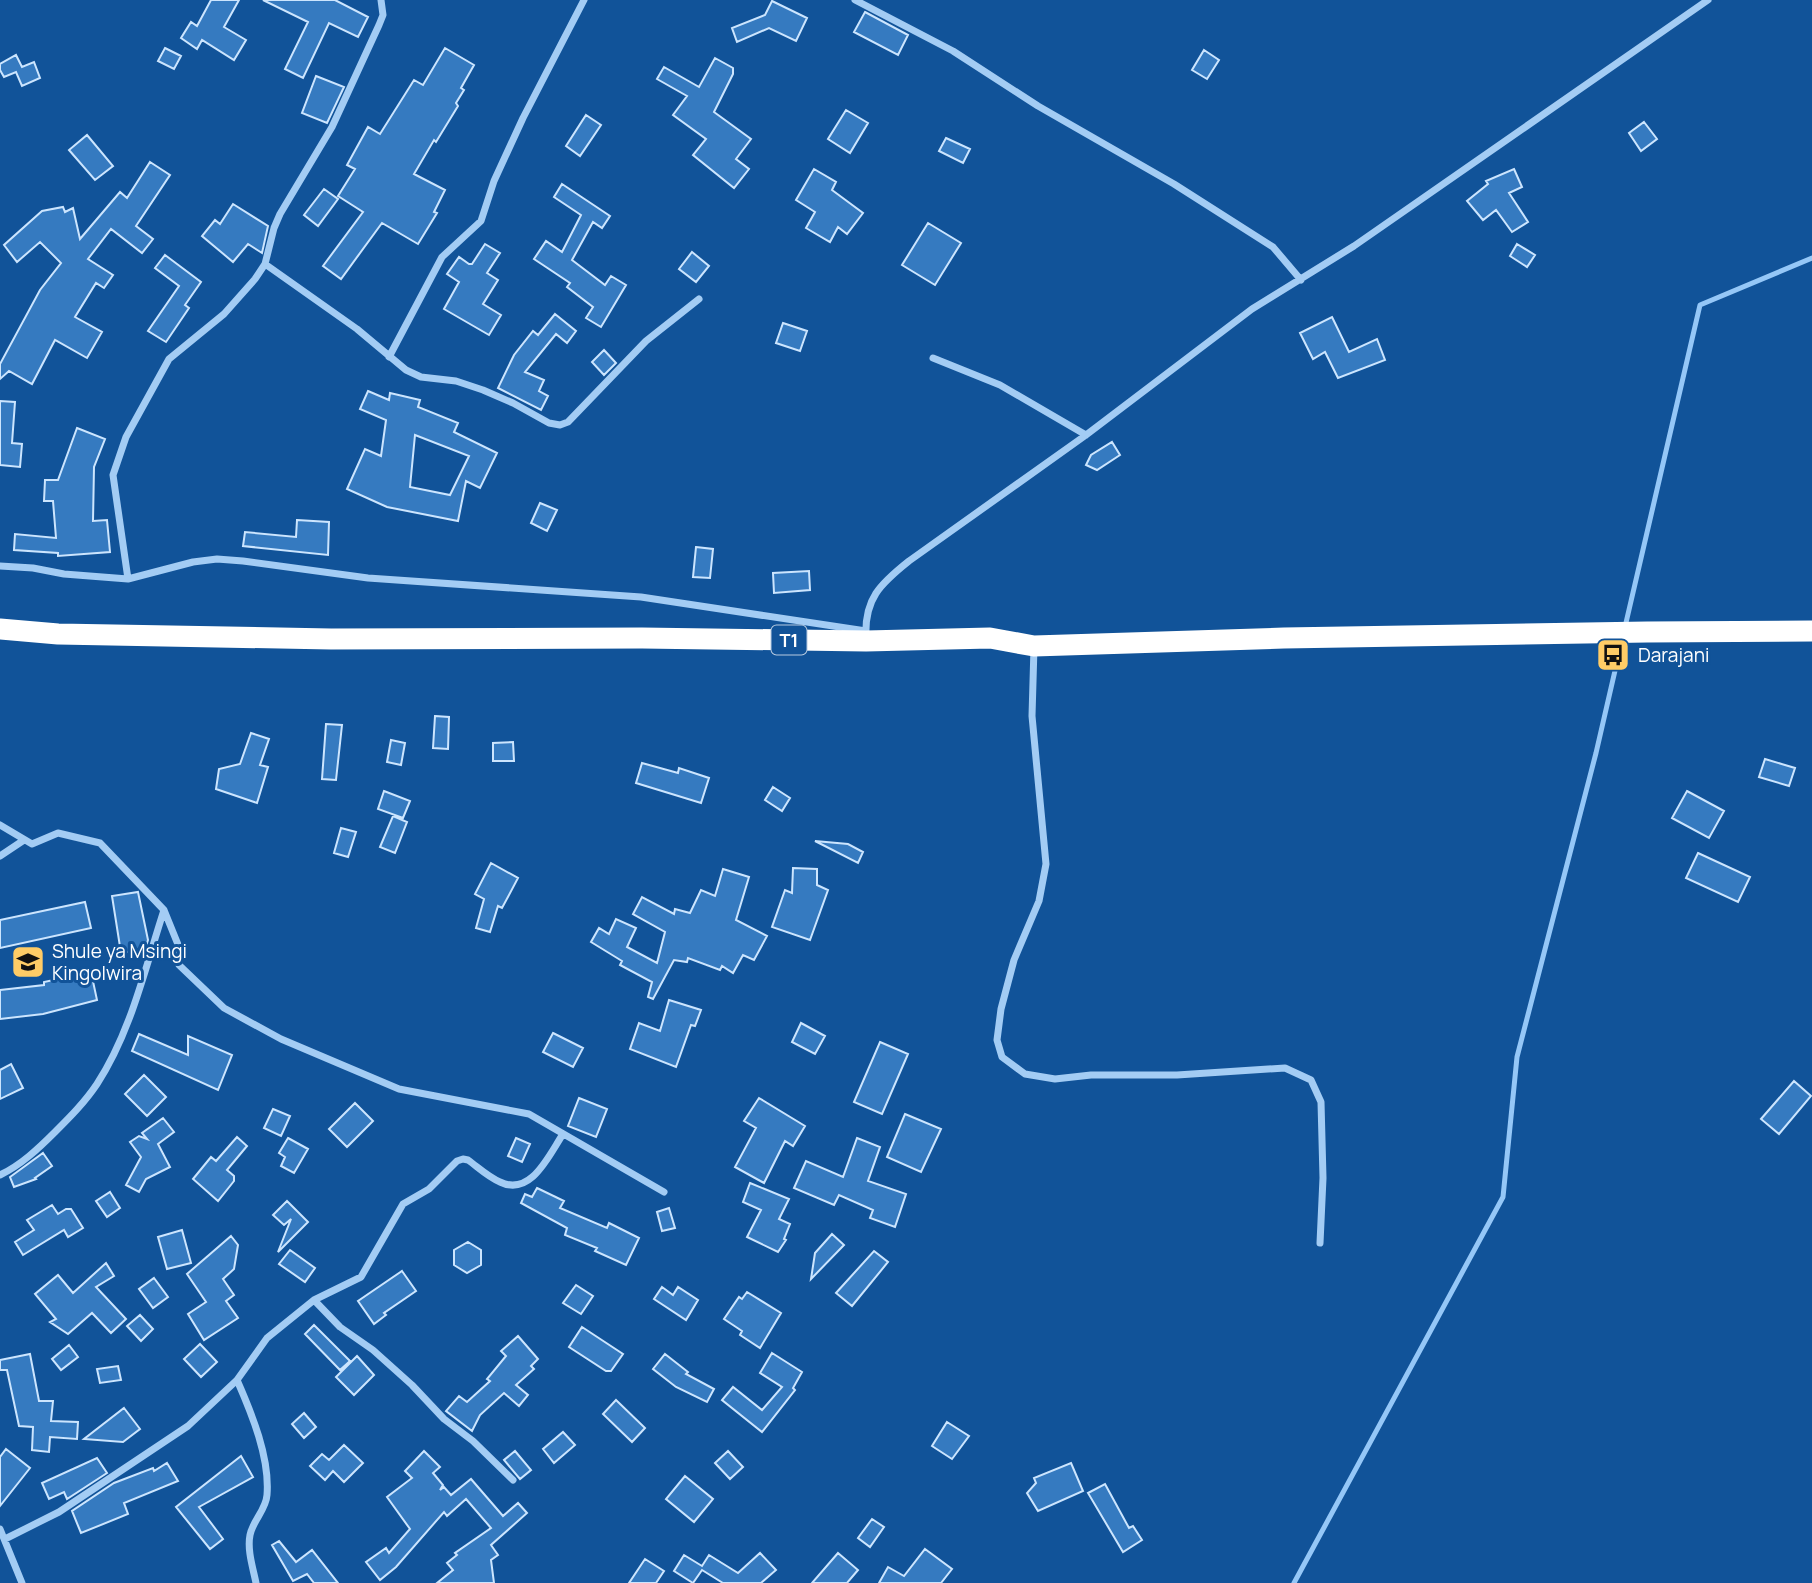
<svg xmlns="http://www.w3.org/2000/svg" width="1812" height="1583" font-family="Manrope,sans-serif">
	<rect width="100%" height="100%" fill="#115399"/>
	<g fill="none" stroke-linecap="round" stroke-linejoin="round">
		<path stroke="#95c7f7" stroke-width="5" d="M1625,627L1700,305L1812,258
			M1294,1583L1503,1197L1517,1057L1596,753L1623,636"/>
	</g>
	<path fill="#357ac0" stroke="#cce5fe" stroke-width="2" fill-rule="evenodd" d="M211,0H239L224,27L246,40L234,60L202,40L197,49L181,38L191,22L197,26Z
		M263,0H335L368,17L358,37L329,23L303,78L285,69L308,22Z
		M772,1L807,18L796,41L769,28L737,42L732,28L765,15Z
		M865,12L908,35L898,55L854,32Z
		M165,48L181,56L174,69L158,61Z
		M445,48L474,65L461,88L464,90L456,103L458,106L436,142L434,140L414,174L445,190L434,212L437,213L418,244L382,223L341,279L323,266L363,212L338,196L355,169L347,165L368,127L380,134L414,80L423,85Z
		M1204,50L1219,60L1207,79L1192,70Z
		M16,55L22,67L34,62L40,78L22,86L16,72L4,77L0,70V64Z
		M715,58L733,68V74L714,112L751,139L736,159L749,169L734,188L693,155L706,139L673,115L687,96L657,79L664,67L699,87Z
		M316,76L344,87L327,123L302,113Z
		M846,110L868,123L850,153L828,139Z
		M586,115L601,125L580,156L566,146Z
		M1644,122L1657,139L1641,151L1629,133Z
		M87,135L113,166L95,180L69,150Z
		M946,138L970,149L963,163L939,151Z
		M150,162L170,175L136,226L153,239L142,253L111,229L88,259L113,275L104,288L96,283L75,317L102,332L87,358L55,340L32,384L9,371L0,379V364L40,290L61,263L40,242L17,262L4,245L42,211L63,207L65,212L73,208L80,239L120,192L127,198Z
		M814,169L836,182L832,190L863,213L847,234L838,227L830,242L806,228L815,212L796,200Z
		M1514,169L1522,187L1509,193L1528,222L1512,232L1496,210L1483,220L1467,201L1488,184L1486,181Z
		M562,184L610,216L602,228L593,222L572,260L605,285L611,276L626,285L601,327L586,318L593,307L567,287L570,283L534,259L546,241L562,252L581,215L554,197Z
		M324,189L338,199L318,226L304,215Z
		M233,204L268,226L262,253L248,244L233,262L202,236L215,220L220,224Z
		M928,223L961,243L935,285L902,265Z
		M485,244L500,253L487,273L498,280L483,304L501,315L489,335L444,309L459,282L447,274L459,257L469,264H472Z
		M1517,244L1535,255L1527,267L1510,256Z
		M692,252L709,266L696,282L679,269Z
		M165,255L201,282L185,305L189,308L166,342L148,331L179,286L155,268Z
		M555,314L576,331L567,343L556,334L525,372L544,380L539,391L548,396L541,410L498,388L514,355L533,331L538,335Z
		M1332,317L1349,352L1377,339L1385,360L1338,378L1325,352L1313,359L1300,333Z
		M783,323L807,331L800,351L776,343Z
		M604,350L616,363L604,375L592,362Z
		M368,391L389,400L390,393L420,400L418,407L458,423L454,432L497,453L480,488L466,481L458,521L387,507L347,489L365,449L381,456L386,420L360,409ZM415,435L469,456L450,495L410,487Z
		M0,401L15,402L12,443L22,444L20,467L0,465Z
		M77,428L105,439L94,467L93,521L107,520L110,552L58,556V553L14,550L15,534L56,538L53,501H44L45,480H58Z
		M1112,442L1120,455L1097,470L1086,465L1091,455Z
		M540,503L557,510L547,531L531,523Z
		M297,520L329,522L328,555L243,546L245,532L296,537Z
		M696,547L713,549L710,578L693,577Z
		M809,571L810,590L774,593L773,573Z
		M435,716L449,717L448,749L433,748Z
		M326,724L342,725L336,780L322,779Z
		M251,733L269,739L260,765L268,767L257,803L216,789L219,769L240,764Z
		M391,740L405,743L401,765L387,762Z
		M513,742L514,761H493V743Z
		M1765,759L1795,768L1789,786L1759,777Z
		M642,763L678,773L679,768L709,778L701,803L636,783Z
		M773,787L790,798L782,811L765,800Z
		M384,791L410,801L403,818L378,809Z
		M1687,791L1724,811L1709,838L1672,818Z
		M393,816L407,822L395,853L380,847Z
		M341,828L356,832L348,857L334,853Z
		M815,841L848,844L863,852L858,863Z
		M1698,853L1750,877L1738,902L1686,878Z
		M491,863L518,878L502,908L498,906L490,932L476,928L484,899L475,894Z
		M793,868L817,869V885L828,890L810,940L772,927L785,890L792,893Z
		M723,869L749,877L736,920L767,936L754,960L743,955L733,973L722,966L720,970L688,958L687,962L674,960L653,999L648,997L652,982L620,965L622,961L591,942L599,928L609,934L616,919L636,928L627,947L657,963L665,932L633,914L642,897L674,914L675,909L690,913L701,890L715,896Z
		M138,892L148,940L145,949L121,953L112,896Z
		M85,902L91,928L0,948V920Z
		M91,972L97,1000L43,1014L0,1019V990L44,985V982Z
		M669,1000L701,1010L695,1026L691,1025L676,1067L630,1049L639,1023L660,1031Z
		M801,1023L825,1036L815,1054L792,1042Z
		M553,1033L583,1048L573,1067L543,1052Z
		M139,1034L188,1055V1036L232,1055L218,1090L132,1051Z
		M880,1042L908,1054L882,1114L854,1102Z
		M11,1064L23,1088L0,1099V1070Z
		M144,1075L166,1097L147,1116L125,1094Z
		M1794,1081L1811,1096L1779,1134L1761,1119Z
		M579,1098L607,1109L596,1137L568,1126Z
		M759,1098L805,1126L793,1146L785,1141L764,1183L735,1167L756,1128L744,1121Z
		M355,1103L373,1121L347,1147L329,1129Z
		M273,1109L290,1116L281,1136L264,1128Z
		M905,1114L941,1129L921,1172L887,1157Z
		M163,1118L174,1132L158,1144L170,1167L146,1179L139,1192L126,1185L141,1157L130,1142L139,1136L147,1139L142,1133Z
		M237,1137L247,1146L227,1170L234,1176V1181L218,1201L193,1179L211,1157L216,1161Z
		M288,1138L308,1149L294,1173L281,1166L285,1157L279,1153Z
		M516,1138L530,1144L522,1162L508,1156Z
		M857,1138L880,1147L868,1181L906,1194L895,1227L870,1218L873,1210L839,1195L834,1205L794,1188L806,1161L843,1177Z
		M43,1153L52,1166L35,1178L36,1179L14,1187L10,1177Z
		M750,1183L789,1199L779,1219L790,1224L784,1239L786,1240L778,1252L747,1237L761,1210L743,1202Z
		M537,1188L564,1201L560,1208L607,1228L609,1223L639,1238L626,1265L595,1251L597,1248L565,1235L567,1228L521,1203L525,1194L532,1197Z
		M110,1192L120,1208L107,1217L96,1201Z
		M287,1201L308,1222L278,1252L291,1219L284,1225L273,1215Z
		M52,1205L58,1214L66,1209H71L83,1228L68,1237L64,1230L23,1255L15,1242L34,1230L27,1220Z
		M669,1208L675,1228L662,1231L657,1212Z
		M182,1230L191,1263L167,1269L158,1237Z
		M832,1234L844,1245L811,1279L815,1253Z
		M231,1236L238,1245L234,1269L223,1279L234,1295L226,1301L238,1318L204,1340L188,1314L206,1302L187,1274Z
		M468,1242L481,1250V1265L467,1273L454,1265V1250Z
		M290,1250L315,1268L305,1282L279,1264Z
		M874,1251L888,1262L852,1306L836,1293Z
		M106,1263L114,1276L96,1287L126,1319L111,1333L92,1313L68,1334L50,1322L56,1319L35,1294L58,1275L73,1293Z
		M402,1271L416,1291L384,1313L386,1315L374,1324L358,1301Z
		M154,1278L168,1297L153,1308L139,1289Z
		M576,1285L593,1296L581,1314L563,1303Z
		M662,1287L673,1295L678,1287L698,1300L686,1320L654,1299Z
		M747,1292L781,1313L760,1348L740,1335L742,1331L724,1319L739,1297L742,1299Z
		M140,1315L153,1329L141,1341L127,1326Z
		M314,1325L350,1361L340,1370L305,1334Z
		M582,1327L623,1354L611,1371H606L569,1347Z
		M518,1336L538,1359L531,1366L534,1369L516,1385L528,1395L519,1406L504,1393L480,1415L472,1431L446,1411L459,1396L467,1402L490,1381L487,1379L506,1356L501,1351Z
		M200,1344L217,1362L201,1377L184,1359Z
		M69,1345L78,1357L61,1370L52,1359Z
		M772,1353L802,1372L793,1388L795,1390L762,1432L722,1400L733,1387L762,1410L782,1387L760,1373Z
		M30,1354L39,1401H53L51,1421L78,1422L77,1439L50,1437L49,1452L32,1450L33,1427L19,1426L7,1370H0V1360Z
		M665,1354L688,1372L686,1374L714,1389L707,1402L676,1387L653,1369Z
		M357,1356L374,1375L354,1395L336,1377Z
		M118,1366L121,1380L100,1383L97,1369Z
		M616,1400L645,1428L632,1442L603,1414Z
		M124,1408L140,1429L123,1442L84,1439Z
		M304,1413L316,1427L304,1438L292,1424Z
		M947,1422L969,1436L952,1459L932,1446Z
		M563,1432L575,1445L554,1463L543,1449Z
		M344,1445L363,1463L344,1482L333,1471L325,1480L310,1466L322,1454L329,1460Z
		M6,1449L30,1468L0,1506V1457Z
		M424,1451L440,1467L433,1473L443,1485L440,1490L444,1487L451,1495L471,1479L503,1516L518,1503L527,1513L491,1545L498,1555L491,1560L494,1583H437L453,1570L447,1563L457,1555L455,1553L491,1528L466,1499L447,1516L444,1512L396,1567L380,1580L366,1562L386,1548L389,1553L410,1529L387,1497L412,1478L405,1471Z
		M515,1451L531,1470L520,1479L504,1460Z
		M728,1451L743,1467L730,1479L715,1463Z
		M241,1456L253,1477L199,1507L223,1539L210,1549L176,1507Z
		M97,1458L107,1473L67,1499L64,1492L49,1499L42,1483Z
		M167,1463L178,1481L124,1503L128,1514L81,1533L72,1511L114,1483L153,1468L154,1471Z
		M1071,1463L1083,1491L1038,1511L1027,1493L1036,1483L1034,1478Z
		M685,1476L713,1499L694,1522L666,1499Z
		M1105,1484L1129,1528L1133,1526L1142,1540L1123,1552L1088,1493Z
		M872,1519L884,1527L870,1547L858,1538Z
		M279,1541L296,1562L312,1550L338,1583H314L307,1574L293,1581L272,1545Z
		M925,1549L952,1569L941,1583H879L888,1567L904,1576Z
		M760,1553L776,1570L761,1583H723L702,1570L693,1583L674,1571L684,1555L702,1566L709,1555L738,1573Z
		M838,1553L858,1570L847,1583H812Z
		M645,1559L664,1571L656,1583H629Z"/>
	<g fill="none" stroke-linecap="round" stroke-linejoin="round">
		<path stroke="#a3ccf4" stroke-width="7" d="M855,0L953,51L1038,106L1174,184L1273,247L1301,280
			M265,264L357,329L406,370L421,377L456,381L483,390L513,403L549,423L560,425L568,422L646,341L699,299
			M389,357L442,257L481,221L494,181L523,118L584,0
			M933,358L1000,385L1086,435
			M0,566L33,568L64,574L128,579L193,562L217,559L243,561L368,578L641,597L866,631
			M128,579L113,475L126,437L169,359L224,314L255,279L265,264L274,228L280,214L332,127L379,25L383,15L381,0
			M866,638C864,599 880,584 909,561L1086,435L1252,309L1354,246L1708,0
			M1034,647L1032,716L1046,864L1039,901L1014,960L1001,1009L997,1040L1002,1057L1025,1074L1055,1079L1091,1075H1177L1285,1068L1311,1080L1321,1102L1323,1178L1320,1243
			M0,825L32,844L58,833L100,843L164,910L179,947V965L224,1008L281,1039L399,1089L529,1114L664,1192
			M0,856L24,840
			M0,1175C21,1165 38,1149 55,1132C70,1117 85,1102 97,1084C131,1032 145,968 164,910
			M314,1300L340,1327L373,1350L412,1385L444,1419L473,1441L513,1480
			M237,1380C252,1414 270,1458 267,1495C266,1510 253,1520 250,1535C247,1550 253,1568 256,1583
			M0,1529L22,1583
			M5,1539L59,1512L188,1426L237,1380L267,1338L314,1300L361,1277L403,1204L429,1189L457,1161L463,1159L468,1160C479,1168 488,1177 500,1182C531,1197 549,1155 563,1134"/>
		<path stroke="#fff" stroke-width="21" d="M0,629L58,634L331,639L642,638L866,641L990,638L1034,646L1284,638L1647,632L1812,631"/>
	</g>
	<defs>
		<symbol id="bus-square" viewBox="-11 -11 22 22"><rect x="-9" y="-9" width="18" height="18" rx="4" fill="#fc6" stroke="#115399"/><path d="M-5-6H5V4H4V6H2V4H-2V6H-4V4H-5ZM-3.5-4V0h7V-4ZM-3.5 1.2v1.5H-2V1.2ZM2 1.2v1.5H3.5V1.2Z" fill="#111"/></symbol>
		<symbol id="school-square" viewBox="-11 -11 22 22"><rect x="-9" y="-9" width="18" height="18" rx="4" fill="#fc6" stroke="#115399"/><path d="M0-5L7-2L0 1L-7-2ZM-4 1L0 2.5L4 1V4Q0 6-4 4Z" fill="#111"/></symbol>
	</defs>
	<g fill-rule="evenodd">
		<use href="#bus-square" x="1594" y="636" width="38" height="38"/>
		<use href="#school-square" x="9" y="943" width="38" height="38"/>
	</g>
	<g text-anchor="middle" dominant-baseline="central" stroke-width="6" stroke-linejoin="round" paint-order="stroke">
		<rect fill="#115399" stroke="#b8cbe0" stroke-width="2" x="771.5" y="625.5" width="35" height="29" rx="5"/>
		<g font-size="18" font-weight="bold" fill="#fff">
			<text x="789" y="640">T1</text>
		</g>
		<g font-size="19" fill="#fff" stroke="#115399" text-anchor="start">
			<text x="1638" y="655">Darajani</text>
			<text x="52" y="951">Shule ya Msingi<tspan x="52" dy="22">Kingolwira</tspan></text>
		</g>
	</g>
</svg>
